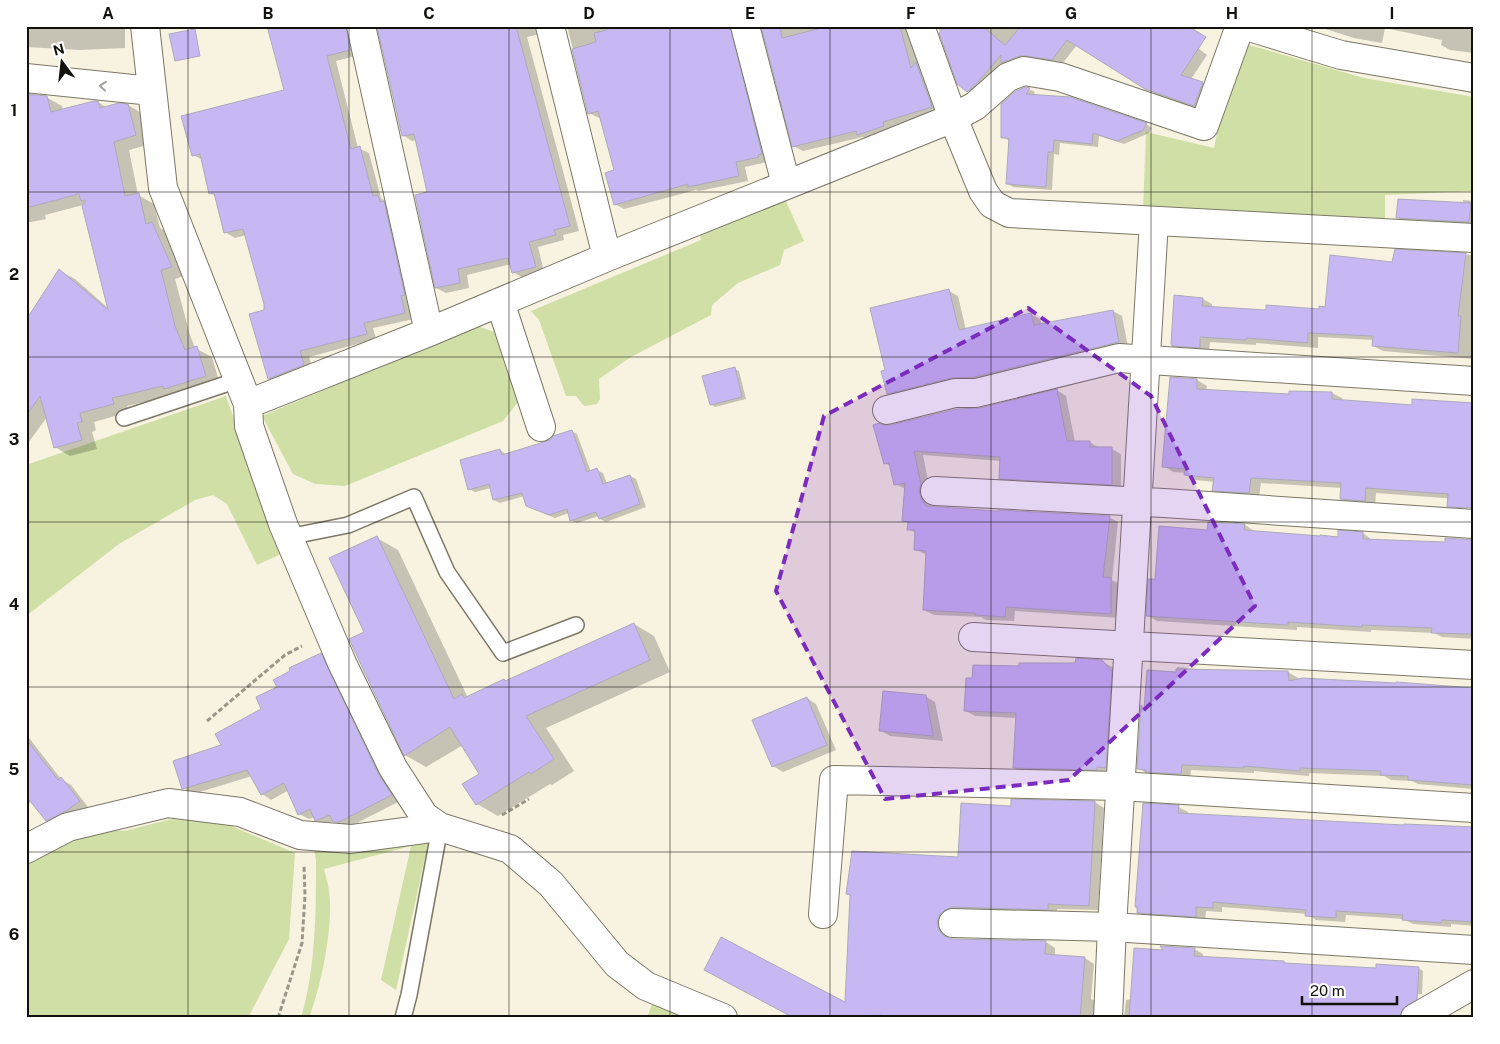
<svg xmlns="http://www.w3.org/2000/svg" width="1500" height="1044" font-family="'Public Sans',sans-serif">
	<rect width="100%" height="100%" fill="#f8f3e1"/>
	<path fill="#cfdfa5" d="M1242,43L1364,78L1474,97V191L1385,195V222L1143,211L1146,132L1214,148L1225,94Z
		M784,197L804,241L784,250L780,265L738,283L712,305L711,315L631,357L599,379L600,399L597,404L584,406L576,396H566L539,320L531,311L701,240L699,233Z
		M477,326L495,332L519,401L503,421L345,486L315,484L293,474L262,416Z
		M226,396L281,554L257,565L227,504L213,495L195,500L119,544L26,616V465Z
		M172,819L222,822L295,853L289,939L248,1018H26V863L45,850L97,829L124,831Z
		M394,841H414L428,844L396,990L381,980L411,846L324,869C327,880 330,892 330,903C331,937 321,986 309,1018H301C316,966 316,913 316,860L314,850L326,852Z
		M653,1001L676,1011L673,1018H647Z"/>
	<path fill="#0003" d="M26,26H125V48L80,50L26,47Z
		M187,26H206L193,30Z
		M269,26H356L359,55L336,61L358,148L369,153L381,198L387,202L414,319L373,328L376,339L309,357L313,370L278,384L269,378L265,304L246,235L235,238L225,232L217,197L210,193L203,160L193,155L285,91Z
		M378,26H545L544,33L527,37L579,231L563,235L564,240L538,247L544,272L523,278L513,272L511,264L467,275L469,288L446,293L436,288L429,193L417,140L412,141L403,135Z
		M567,26H740L768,162L745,167L748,181L699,191L696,190L624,209L615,204L616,171L601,118H599L589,113Z
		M762,26H915L941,112L892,127L893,131L868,139L863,137L803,151L793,146Z
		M938,26H1170L1207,55L1191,79L1203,83L1212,88L1204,111L1156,94L1077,45L1062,64L978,96L958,83Z
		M1316,26H1474V53L1450,50L1441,45L1442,40L1385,28L1382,43L1354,38Z
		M1026,88L1035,92L1033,96L1146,124L1152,128L1149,133L1124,144L1099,136L1098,147L1060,143L1059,155L1054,154L1052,190L1013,187L1007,183L1010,141L1002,137Z
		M26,95L46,97L62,106L63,110L98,102L107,108L128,105L143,114L151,144L129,150L138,195L154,204L160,228L167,232L186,275L175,279L190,335L195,348L212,357L220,385L127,406L129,412L94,422L96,430L92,432L97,449L70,456L55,447L47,417L26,446V322L60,271L75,279L108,308L83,205L45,215L46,219L26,223Z
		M1463,200L1474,201V227L1407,223L1398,217L1463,204Z
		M1396,251L1474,255V359L1383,351L1373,346L1374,340L1318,337V348L1256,343V345L1210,342L1209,352L1183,351L1173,345L1203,299L1212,304V308L1267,311L1320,310L1326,308L1393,263Z
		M949,291L958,296L966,330L1031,314L1040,319L1042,325L1113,311L1122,316L1128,347L897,398L888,393L886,371Z
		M735,369L739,371L746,399L715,407L711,404Z
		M1197,380L1207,386L1206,391L1290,396V393H1332L1342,398V401L1413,407L1473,404L1474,400V498L1470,500L1376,493L1375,506L1351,504L1341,499L1342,488L1261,483L1259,498L1223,496L1214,490L1215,482L1195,480L1186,475V473L1173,472L1164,466Z
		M1057,390L1066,396L1075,442H1090L1099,448L1112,449L1121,454V489L1009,483L1000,478L1001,461L923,455L930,490L928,496L930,504L932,508L1109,517L1118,522L1112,580L1120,584V618L1015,611L1014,621L986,620L981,617L934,615L924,610L927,555L915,549L916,533L908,529L909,523L904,520L906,489L895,484L892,467L885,463L891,426L980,409Z
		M571,431L577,434L591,472L597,470L603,473L607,484L630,476L636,479L646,507L606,522L600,519L599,516L577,523L571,520L569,513L555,518L534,509L524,496L500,503L494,500L491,488L475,492L469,489L500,450L507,455L551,441Z
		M1245,525L1254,531L1339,538L1363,533L1372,540L1474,545V639L1442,637L1434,633L1371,630V632L1297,627V630L1157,621L1147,615L1156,581L1208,531Z
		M377,538L398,550L468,698L634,624L654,636L670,672L546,728L574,771L552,785L550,784L498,816L477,804L481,774L463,745L426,767L405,755L366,633Z
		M321,654L330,660L400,801L349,827H344L334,821L325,825L316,820L315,817L309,819L299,814L289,790L271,800L262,794L252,776L193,794L184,788L223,745L263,709L278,688Z
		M1101,661L1112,667L1121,678L1115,772L1024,773L1014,767L1017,718L975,716L966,711L974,679L1020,667Z
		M1177,667L1218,671L1288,672L1298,678V680L1474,689V789L1418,784L1412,781L1391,780L1384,776L1309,773V776L1254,771V773L1191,770L1190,779L1156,777L1148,774L1138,768L1142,707L1146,710L1177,673Z
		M925,696L935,702L943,741L890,736L880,730Z
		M807,698L816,704L836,750L783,772L773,766Z
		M26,734L61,779L71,785L88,807L76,817L56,826L46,820L32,801L26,806Z
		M1095,802L1104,808L1098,910L1057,909V914L946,928L950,939L1046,942L1055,948V956L1085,958L1094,964L1091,999L1102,1004V1018H801L846,1004L851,896L847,894L959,858L1012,808Z
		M1178,807L1188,812V815L1405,827L1474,828V926L1451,924V927L1413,924L1403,919L1346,915L1345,922L1316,920L1307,914L1222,907V912L1206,911L1205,921L1148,917L1138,912L1139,908L1136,907Z
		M1194,949L1203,954V958L1284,962L1289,965L1369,969L1418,968L1423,971L1422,994L1380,992L1320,1018H1124L1126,1000L1132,999L1165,951Z"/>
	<path fill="#c7b8f4" stroke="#adaabb" d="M267,26H346L350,50L327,56L351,149L360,146L373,196L378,195L380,202L384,201L405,295L401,296L405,313L364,323L367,334L300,351L304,365L268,379L249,314L264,310V304L243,229L224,233L214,193L209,194L200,154L192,156L181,116L284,90Z
		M377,26H516L570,226L554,230L556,235L529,242L536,267L512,273L508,258L458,269L460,283L435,288L415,195L427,192L414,134L402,136Z
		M607,26H730L762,154L758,155L759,157L736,162L739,176L688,187V184L614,205L605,173L614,170L598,111L588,114L572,49L596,42L594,33L607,30Z
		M761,26H780L782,38L829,26H900L911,68L916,62L932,107L883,122L884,126L857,135L856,131L792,147Z
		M945,26H982L1005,45L1021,26H1188L1206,37L1181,75L1203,82L1194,106L1145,89L1067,40L1052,60L1026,56H1019L1001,63V55L977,83L967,92L957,84L939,33Z
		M195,29L200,56L175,61L169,34Z
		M1026,87L1030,88L1026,94L1070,97L1147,123L1143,130L1117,141L1093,133L1092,144L1054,140L1053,152H1048L1046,187L1006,184L1009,138H1001V104L1016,91Z
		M26,94L47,96L51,112L94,101H98L100,108L119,103L128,104L136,135L114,142L125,196L139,193L146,224L152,222L172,267L161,270L175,326L185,350L197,346L206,376L164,389L163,386L112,398L114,404L80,413L82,422L77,423L82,440L54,448L40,396L26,416V320L59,269L108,310L82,206L86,200L81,201L79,194L26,208Z
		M1398,199L1471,203L1469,222L1396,218Z
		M1395,249L1466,253L1458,316H1461L1458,353L1372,346L1373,336L1308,333V343L1247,338L1246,340L1200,337V348L1172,346L1171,344L1174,295L1203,298L1202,306L1266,310V305L1319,309V306L1325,307L1330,255L1392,262Z
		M949,289L959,330L1031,313L1034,325L1113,310L1119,342L974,377L951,378L887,394L881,371L885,370L870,308Z
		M735,367L742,397L710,405L702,376Z
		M1170,377L1197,379V389L1289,394V391L1332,392V399L1412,405V399L1474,403V508L1447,507L1448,494L1366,488L1365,501L1340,499L1341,483L1251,478L1249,493L1212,491L1214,478L1184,475L1185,469L1162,467Z
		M1057,389L1067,441H1090V447H1112V485L999,479L1000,457L914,451L921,484L919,491L921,498L926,506L997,511L998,510L1110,516L1103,577L1111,578V614L1006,607L1005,617L975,615V613L923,610L926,551L914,550L915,530H907L908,522L902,521L905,483L894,485L889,463L884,464L873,425L879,423L883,425H891L957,409L980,408Z
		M572,430L587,472L597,468L603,484L630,475L640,504L599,519L596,512L570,521L567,509L549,515L526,506L522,493L493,500L489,484L468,490L460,460L500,449L502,455L550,440L553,436Z
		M1208,522L1245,524L1244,530L1320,536V535L1338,537V530L1363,532V539L1445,542V538L1474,540V634L1431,633L1432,628L1362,625V627L1288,622V625L1146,616L1148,579H1155L1159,526L1207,530Z
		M377,536L454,699L462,694L464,698L504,679L505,681L634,623L650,660L526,716L554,759L531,774L529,772L476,805L462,784L479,774L450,727L404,756L349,639L364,632L329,558Z
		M321,653L379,775L392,795L339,822H333L330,815L315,821L310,809L298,815L284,783L261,795L247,770L182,789L173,761L221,745L215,734L261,709L256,697L277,687L273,680L290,671L289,668Z
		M1076,658L1102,660L1112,671L1106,768L1097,767V770L1013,768L1016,713L964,711L966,678H972L973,665L1019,666V663H1075Z
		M1176,669L1288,671L1289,681L1302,678L1396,683V682L1474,688V785L1408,780V776L1380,775L1381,771L1300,768V771L1244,766V768L1187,765H1182L1181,774L1145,772L1146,770L1137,769L1141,705L1144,709L1147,670L1176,672Z
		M883,691L926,695L933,736L879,731Z
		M807,697L827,745L772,767L752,720Z
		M26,739L58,780L61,777L80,801L66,811L46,821L26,796Z
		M1011,799L1095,801L1089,906L1048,904V910L953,907L945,910L940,914L937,922L939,930L944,936L953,939L1046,941L1045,954L1085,957L1080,1018H882V1015L794,1018L704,970L721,937L845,1002L850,895L846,894L852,851L958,857L961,803L1011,806Z
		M1143,803L1179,805L1178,813L1404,825V824L1474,827V922L1442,920L1441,923L1402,920L1403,915L1336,911V918L1305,916L1306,910L1213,902V908L1196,907V917L1137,913V907H1135Z
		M1160,946L1195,948L1194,956L1284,961V963L1376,968V964L1419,967L1417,999L1402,1010L1399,1018H1129L1134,948L1163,950Z"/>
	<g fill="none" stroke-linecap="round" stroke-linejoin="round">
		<defs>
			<path id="service" d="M124,418L238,380
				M288,537L348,525L414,497L447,572L503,653L576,625
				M403,1018L409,995L440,827"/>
			<path id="minor" d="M145,26L163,188L248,404L249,426L283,524L342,663L393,768L424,816L440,827
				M361,26L429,332
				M550,26L607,257
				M745,26L786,184
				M920,26L953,118L983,191L992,204L1009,213L1474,238
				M26,78L152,91
				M500,302L541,427
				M248,404L429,332L607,257L953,118L975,106L1008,77L1024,71L1060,77L1204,126L1240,26
				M887,410L955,393H976L1119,358L1474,381
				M935,491L1164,503L1474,524
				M973,637L1474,665
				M26,849L68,827L168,803L240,812L300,835L351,839L440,827L510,849L551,884L617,964L646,986L723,1018
				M823,914L834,780L1120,786L1474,808
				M953,923L1112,927L1474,950
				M1108,1018L1112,927L1154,221
				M1415,1018L1474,984"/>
			<path id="tertiary" d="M1246,26L1341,55L1474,78"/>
		</defs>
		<use href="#service" stroke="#7c7767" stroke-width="18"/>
		<use href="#minor" stroke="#7c7767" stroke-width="30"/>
		<use href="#tertiary" stroke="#7c7767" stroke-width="30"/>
		<path stroke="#9a9689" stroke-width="3" stroke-dasharray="5 2.5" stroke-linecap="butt" d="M207,721L285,655L302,646
			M502,815L529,799
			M278,1018L302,943L305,895L304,865"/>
		<use href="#service" stroke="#fff" stroke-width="15"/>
		<use href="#minor" stroke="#fff" stroke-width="28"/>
		<use href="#tertiary" stroke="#fff" stroke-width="28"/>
	</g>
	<defs><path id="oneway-chevron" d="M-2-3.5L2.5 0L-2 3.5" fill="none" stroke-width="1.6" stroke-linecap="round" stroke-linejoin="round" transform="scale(1.25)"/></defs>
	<use stroke="#a1a09d" href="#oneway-chevron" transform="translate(103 86) rotate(-174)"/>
	<path fill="#7b2cbf" fill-opacity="0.2" stroke="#7b2cbf" stroke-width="4" stroke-dasharray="10 6" stroke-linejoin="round" d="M1028,308L1151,396L1255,606L1069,780L885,799L776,591L824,416Z"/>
	<path fill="none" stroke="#13110b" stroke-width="1" stroke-opacity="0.55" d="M188,26V1018M349,26V1018M509,26V1018M670,26V1018M830,26V1018M991,26V1018M1151,26V1018M1312,26V1018M26,192H1474M26,357H1474M26,522H1474M26,687H1474M26,852H1474"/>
	<rect width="1500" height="1044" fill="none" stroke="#ffffff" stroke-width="55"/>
	<g transform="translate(62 62) rotate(345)" stroke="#ffffff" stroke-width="4" paint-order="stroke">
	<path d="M0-4L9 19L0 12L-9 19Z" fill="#13110b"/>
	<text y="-8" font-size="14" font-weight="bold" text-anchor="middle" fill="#13110b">N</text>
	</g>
	<path d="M1302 996v8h95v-8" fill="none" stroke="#13110b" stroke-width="2.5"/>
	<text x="1310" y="996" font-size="15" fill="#13110b" stroke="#ffffff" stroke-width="4" paint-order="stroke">20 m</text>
	<rect x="28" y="28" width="1444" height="988" fill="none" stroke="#13110b" stroke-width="2"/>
	<g font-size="16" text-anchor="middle" font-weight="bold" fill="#13110b">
		<text x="108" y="19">A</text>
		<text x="268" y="19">B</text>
		<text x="429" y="19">C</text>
		<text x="589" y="19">D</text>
		<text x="750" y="19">E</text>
		<text x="911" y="19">F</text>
		<text x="1071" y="19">G</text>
		<text x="1232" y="19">H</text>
		<text x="1392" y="19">I</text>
		<text x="14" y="116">1</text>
		<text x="14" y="280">2</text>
		<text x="14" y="445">3</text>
		<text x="14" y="610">4</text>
		<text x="14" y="775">5</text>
		<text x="14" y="940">6</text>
	</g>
</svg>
